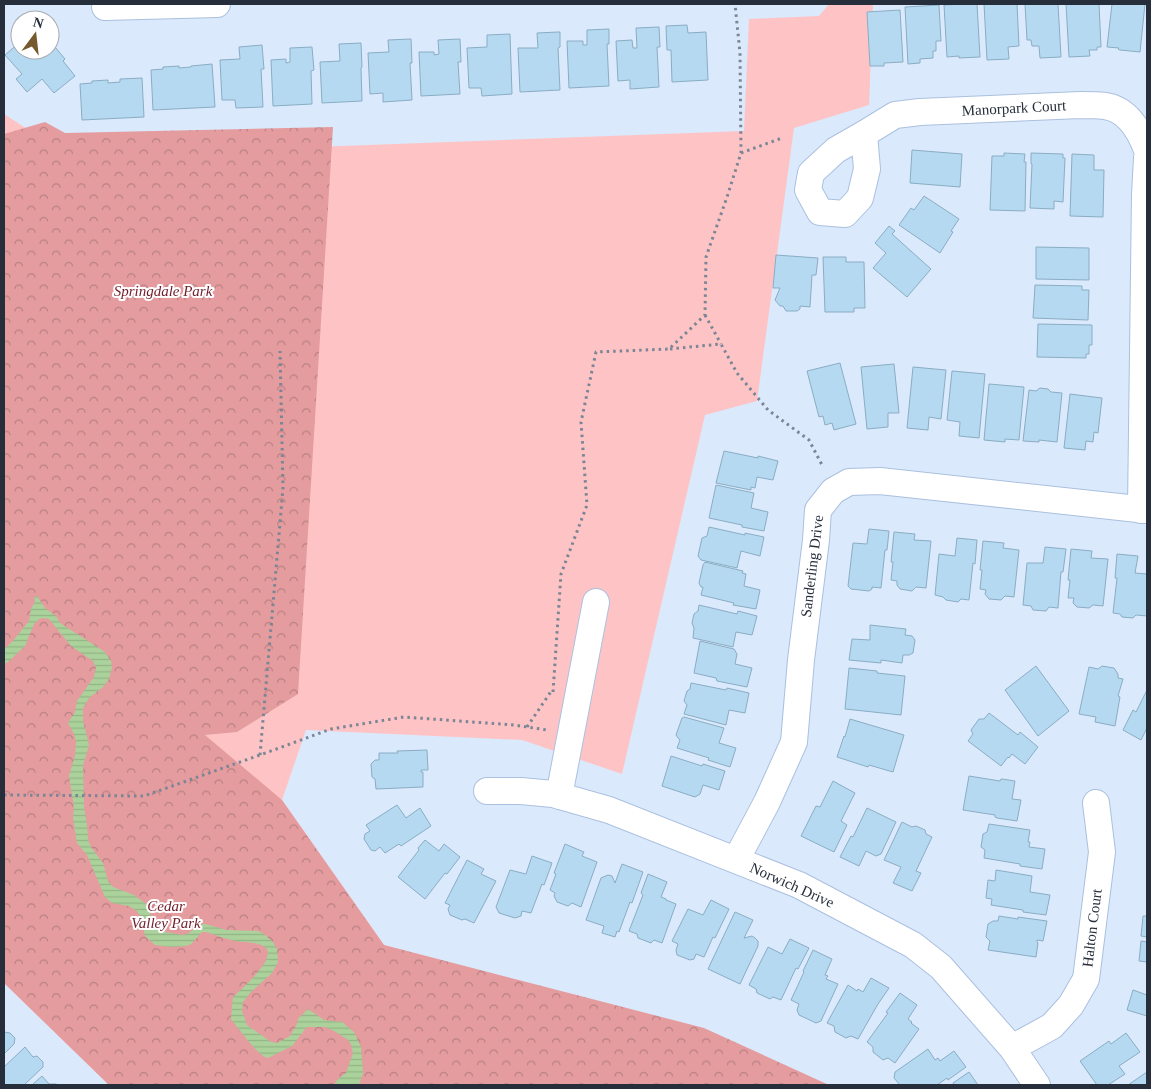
<svg xmlns="http://www.w3.org/2000/svg" width="1151" height="1089" font-family="'Times New Roman',serif">
	<defs>
		<pattern id="forest-crowns" width="20" height="18" patternUnits="userSpaceOnUse" patternTransform="scale(1.25)"><rect width="20" height="18" fill="#e49c9f"/><path d="M2 6a3 3 0 1 1 6 0M12 15a3 3 0 1 1 6 0" fill="none" stroke="#b98083"/></pattern>
		<pattern id="water-rules" width="6" height="5" patternUnits="userSpaceOnUse" patternTransform="scale(1.25)"><rect width="6" height="5" fill="#abd29b"/><path d="M0 2.5h6" fill="none" stroke="#93b586"/></pattern>
	</defs>
	<rect width="100%" height="100%" fill="#dbe9fc"/>
	<path fill="#fec4c5" d="M829,4H873L869,105L794,128L757,401L705,415L622,774L522,740L306,730L282,800L384,945L552,990L109,1085L4,983V114L69,156L744,131L749,19L819,16Z"/>
	<path fill="url(#forest-crowns)" d="M45,122L65,133L333,127L298,694L237,732L205,735L282,800L384,945L704,1028L829,1085H109L4,983V134Z"/>
	<path fill="url(#water-rules)" d="M37,596L45,608L56,616L60,623L105,652L111,661L112,667L109,679L103,687L89,698L83,708V721L89,745L83,765L84,808L87,825L88,840L91,847L103,863L108,881L113,887L134,895L145,903L155,924L165,932L183,935L189,933L198,925L205,924L227,930L258,931L264,934L273,942L277,949L278,962L272,973L250,993L243,1002L242,1011L247,1025L271,1042L277,1043L290,1036L297,1024L298,1019L308,1009L324,1020L342,1022L354,1032L361,1047L363,1073L359,1085H334L337,1080L346,1073L353,1053L351,1044L347,1039L334,1031L325,1027H307L292,1046L268,1058C257,1055 239,1029 231,1019L233,997C241,990 276,959 266,948C259,941 245,943 236,941C226,939 216,935 206,932H202L191,944L186,946L170,947L155,945L145,936L142,919L137,911L129,906L112,903L105,897L87,855L77,843L73,818L74,807L69,776L75,756L76,741L74,734L68,723L75,712L77,701L94,677L96,668L93,661L71,646L49,619L43,618L39,619L34,624L25,646L8,662L4,664V649L12,642L29,621L31,609L35,602L34,597Z"/>
	<path fill="#b5d9f1" stroke="#8aadc4" d="M963,4H977L980,57L959,58V56L947,57L944,5Z
		M984,4H1017L1019,46L1008,47L1009,59L987,60Z
		M1025,4H1058L1061,57L1040,58L1039,46H1032L1031,40H1027Z
		M1066,4H1099L1101,47H1097V50H1089L1090,56L1069,57Z
		M1112,4H1145L1140,52L1120,50L1118,49L1119,48L1107,47Z
		M939,5L941,41H936V51H933V58L920,59V63L908,64L905,7Z
		M900,10L903,62L884,63V66H870L867,12Z
		M687,25L688,33L706,32L708,80L672,82L671,50H667L666,26Z
		M659,27L660,47H657L659,87L630,89V80L618,81L616,41L632,40L633,48H637L636,28Z
		M609,29V44H607L609,86L569,88L567,41H583V45H587V30Z
		M558,32H560V47L558,48L560,90L520,92L518,48H538L537,33Z
		M510,34L512,94L482,96L481,88H469L467,48L487,47V35Z
		M411,39L412,63H410L412,100L383,102V93L370,94L368,53L389,52L388,40Z
		M460,39L461,62H458L460,94L421,96L419,52H434V55L439,54L438,40Z
		M50,41L65,59L63,61L75,76L54,93L42,79L27,92L16,79L22,74L5,55L20,42V50H50Z
		M361,43L362,67L361,68L362,101L322,103L320,62L340,61L339,44Z
		M262,45L264,69H261L263,107L236,108L235,100H222L220,60L240,59L239,47Z
		M312,47L314,70L311,71L312,104L273,106L271,60L286,59V63L290,62V48Z
		M212,64L215,107L153,110L151,70L163,69V67L179,66V68L191,67V66Z
		M142,78L144,117L82,120L80,84L92,83V81L108,80V83L120,82V79Z
		M912,150L962,154L960,187L910,183Z
		M1004,153L1025,154L1024,162H1026L1025,211L990,210L992,156H1004Z
		M1031,153L1063,154V158H1065L1063,202L1054,201V209L1030,208L1032,164H1031Z
		M1072,154L1094,155V170H1104L1103,217L1070,216Z
		M924,196L959,219L951,231L953,232L940,253L899,225L911,208L914,210Z
		M889,226L895,231L892,234L931,269L907,297L873,268L886,253L875,243Z
		M1036,247L1089,248V280L1036,279Z
		M776,255L818,258L816,275H812L810,307L800,306V309L797,311H786L783,306H780L775,300L780,288H773Z
		M823,257H846V262H864L865,308H854V312H825Z
		M1035,285L1082,286V290H1089L1088,320L1033,318Z
		M1038,324L1092,325V345H1089V354H1086V358L1037,357Z
		M840,363L856,424L834,430L832,423L825,425L823,416L819,417L807,371Z
		M894,364L899,413H888V427L867,429L861,367Z
		M913,367L946,370L941,419L929,417L928,430L907,428Z
		M952,371L985,374L979,438L959,436L960,422L947,420Z
		M989,384L1024,387L1019,440L1005,439V442L984,440Z
		M1040,388L1048,389L1051,392L1062,393L1057,442L1039,440V442L1023,441L1029,390L1036,391Z
		M1070,394L1102,398L1098,433L1094,432L1093,442L1086,441L1085,450L1064,448Z
		M724,451L758,458V456L778,461L773,480L757,477L755,488L751,487V490L716,483Z
		M716,485L754,493L751,508L768,512L764,531L742,527V525L709,518Z
		M709,527L745,535V533L764,537L760,556L741,551L737,568L701,560L698,556L702,538L707,536Z
		M869,529L889,531L887,550H885L881,588L872,587V589L869,591L851,589L848,586L853,543L867,544Z
		M894,532L915,534L914,540L931,541L926,588L916,587L912,591L900,589L897,585V581L891,580L893,562H891Z
		M957,538L977,540L975,564L973,563L969,600L961,599L958,602L946,600L943,597L935,595L939,554L955,556Z
		M983,541L1004,543L1003,548L1019,550L1014,597L1005,596L1001,600L989,599L985,594L986,590L980,589L982,570H980Z
		M1045,547L1066,549L1063,572H1061L1058,608L1049,607L1046,611L1033,610L1031,606L1023,605L1027,563H1043Z
		M1071,549L1092,551L1091,558L1108,559L1103,606L1093,605L1089,608L1077,607L1073,603L1074,598H1068L1070,580H1068Z
		M1117,554L1138,556L1135,573L1147,574V616L1136,615L1133,618L1122,617L1120,614L1113,613L1117,578H1115Z
		M705,562L743,571L742,573L746,574L744,586L760,590L756,609L733,605L734,603L701,595L703,587H701L699,583L703,565Z
		M699,605L737,614L738,611L757,616L752,635L736,632L733,647L693,638L694,628L692,623L694,614L698,611Z
		M870,625L906,629L905,635L912,636L915,640L913,653L909,655H903L902,663L881,660V663L849,660L852,639L870,640Z
		M700,641L734,649L737,654L735,664L752,668L747,687L717,681L716,678L694,673Z
		M1036,666L1069,711L1038,736L1005,690Z
		M1102,666L1114,668L1118,674V678L1123,679L1118,696L1120,697L1115,726L1095,722L1096,717L1079,714L1089,667L1098,669Z
		M849,668L877,671V673L905,676L901,715L845,709Z
		M691,683L726,690L727,688L749,693L745,713L729,710L726,725L684,714L687,705L684,701L687,691L690,689Z
		M1147,690V728L1141,740L1123,730L1133,710L1136,712Z
		M989,713L1018,735L1020,732L1038,747L1025,764L1012,754L1009,758L1008,757L1001,766L968,741L973,734L971,730L979,719H984Z
		M684,717L724,728L719,743L736,748L730,767L708,760L709,758L677,748L680,740L678,738L676,735L682,718Z
		M850,719L904,735L893,772L869,765L868,767L837,757L844,736L845,737Z
		M427,750L428,770H421V772H423V787L376,789L375,779L372,777L371,764L375,760H379V753H398L397,751Z
		M671,756L702,766L703,764L725,771L719,790L703,785L700,794L695,797L662,786Z
		M969,776L1000,781L1001,779H1002L1015,781L1012,799L1021,800L1017,821L997,818L995,817V815L963,810Z
		M833,781L855,793L841,821L847,825L834,852L801,836L816,806L820,807Z
		M397,805L406,818L420,808L431,826L401,846L399,844L385,853L380,847L375,851L371,850L364,839L365,834L370,831L366,825Z
		M867,808L896,822L881,854L876,856L866,851L859,866L840,857L851,836L853,837Z
		M902,822L912,827L916,826L925,830L926,834L932,837L916,871L921,873L912,891L893,883L901,867L884,860Z
		M989,824L1030,830L1028,842H1030L1029,847L1045,849L1042,869L1020,866V864L984,858L985,850L981,847L983,834L987,832Z
		M425,840L439,851L444,844L460,857L447,874L445,873L425,899L398,877L419,850L418,848Z
		M565,844L584,852L582,856L597,862L581,907L572,903L568,906L557,902L554,896L555,893L550,890L556,874L554,873Z
		M532,856L552,863L544,885L542,884L531,913L522,911L521,916L515,918L499,913L496,907L510,870L526,874Z
		M467,860L484,869L481,874L496,881L474,923L465,919L462,920L450,915L448,909L450,905L445,903Z
		M622,864L643,872L632,903L630,902L619,932L617,931L615,937L602,933L604,926L586,920L601,878L608,875L612,876L615,883Z
		M996,870L1032,876L1030,892L1050,895L1046,915L1023,912V910L991,905L992,899L986,898L988,880L995,881Z
		M648,874L667,882L661,897L666,899V900L676,904L662,943L654,940L651,943L638,938L637,934L629,931L643,895L641,893Z
		M711,900L729,909L715,938L713,937L704,957L696,954L694,959L690,960L677,955L676,950L678,944L672,941L688,909L703,915Z
		M735,912L753,920L744,938L752,936L755,938L758,941V946L740,984L708,969Z
		M999,916L1018,919V917L1047,921L1043,941L1037,940V942L1038,943L1036,957L988,950L990,941L986,937L988,924L993,921H998Z
		M1143,916H1147V937L1141,936Z
		M790,939L809,948L798,969L796,968L781,1000L773,997L770,999L757,993L756,989L749,985L768,947L782,954Z
		M1141,941L1147,942V962L1139,961Z
		M813,950L832,959L825,975L828,976L826,979L838,984L821,1021L816,1023L799,1015L797,1010L799,1004L791,1000L804,972L803,971Z
		M871,978L889,988L878,1004L858,1039L851,1036L846,1038L835,1032L834,1026L827,1023L848,985L857,991L858,989L863,992Z
		M1133,990L1147,995V1016L1127,1010Z
		M900,993L917,1005L908,1019L912,1022L911,1023L919,1029L895,1063L888,1058L883,1060L873,1052V1047L867,1042L888,1013L886,1012Z
		M4,1032L10,1033L15,1038L14,1044L4,1054Z
		M1126,1033L1140,1052L1119,1066L1125,1074L1108,1085H1097L1080,1061L1109,1041L1111,1044Z
		M25,1047L33,1057L37,1056L43,1062V1067L24,1085H4V1067Z
		M928,1049L935,1060L938,1058L940,1061L954,1051L966,1067L948,1080L947,1078L937,1085H900L894,1078L895,1072Z
		M969,1072L978,1085H954L953,1083Z
		M1147,1072V1085H1128Z
		M42,1076L49,1084H56L58,1085H32Z"/>
	<g fill="none" stroke-linecap="round" stroke-linejoin="round">
		<defs>
			<path id="minor" d="M105,7L217,4
				M864,134L867,169L860,198L845,214L820,212L808,190L811,173L836,150L864,134L895,115L920,112L1080,105C1088,105 1097,105 1105,106C1127,109 1140,131 1147,150
				M1141,510L1145,194L1147,158
				M487,791H521L553,794L609,810L799,885L913,945L941,967L1012,1048L1037,1085
				M559,796L596,602
				M736,860L767,802L794,742L801,660L816,540L818,510L833,491L849,482L880,481L1147,510
				M1012,1048L1052,1026L1071,1005L1086,979L1102,852L1096,803"/>
		</defs>
		<use href="#minor" stroke="#aac0df" stroke-width="28"/>
		<path stroke="#7a8595" stroke-width="3" stroke-dasharray="2.5 4" stroke-linecap="butt" d="M741,153L782,138
			M705,315L721,344
			M670,349L721,344L737,373L768,410L809,440L822,465
			M553,692L561,574L587,505L581,422L596,352L669,349L705,315L706,257L727,197L741,153L740,53L735,4
			M527,727L552,690
			M260,755L283,488L280,351
			M4,795L144,796L260,755L331,729L404,717L514,725L547,730"/>
		<use href="#minor" stroke="#fff" stroke-width="26"/>
	</g>
	<g text-anchor="middle" dominant-baseline="central" stroke-width="4" stroke-linejoin="round" paint-order="stroke">
		<g font-size="15" fill="#262e3b" stroke="#fff">
			<text transform="translate(1014 108) rotate(-3)">Manorpark Court</text>
			<text transform="translate(812 566) rotate(-83)">Sanderling Drive</text>
			<text transform="translate(792 885) rotate(24)">Norwich Drive</text>
			<text transform="translate(1092 928) rotate(-83)">Halton Court</text>
		</g>
		<g font-size="15" font-style="italic" fill="#711d29" stroke="#fff">
			<text x="163" y="291">Springdale Park</text>
			<text x="166" y="906">Cedar<tspan x="166" dy="17">Valley Park</tspan></text>
		</g>
	</g>
	<rect width="1151" height="1089" fill="none" stroke="#262e3b" stroke-width="10"/>
	<g transform="translate(35 35) rotate(15)"><circle r="24" fill="#ffffff" stroke="#a8abb1"/>
	<path d="M0-4L9 19L0 12L-9 19Z" fill="#76592d"/>
	<text y="-8" font-size="14" font-weight="bold" text-anchor="middle" fill="#262e3b">N</text>
	</g>
</svg>
